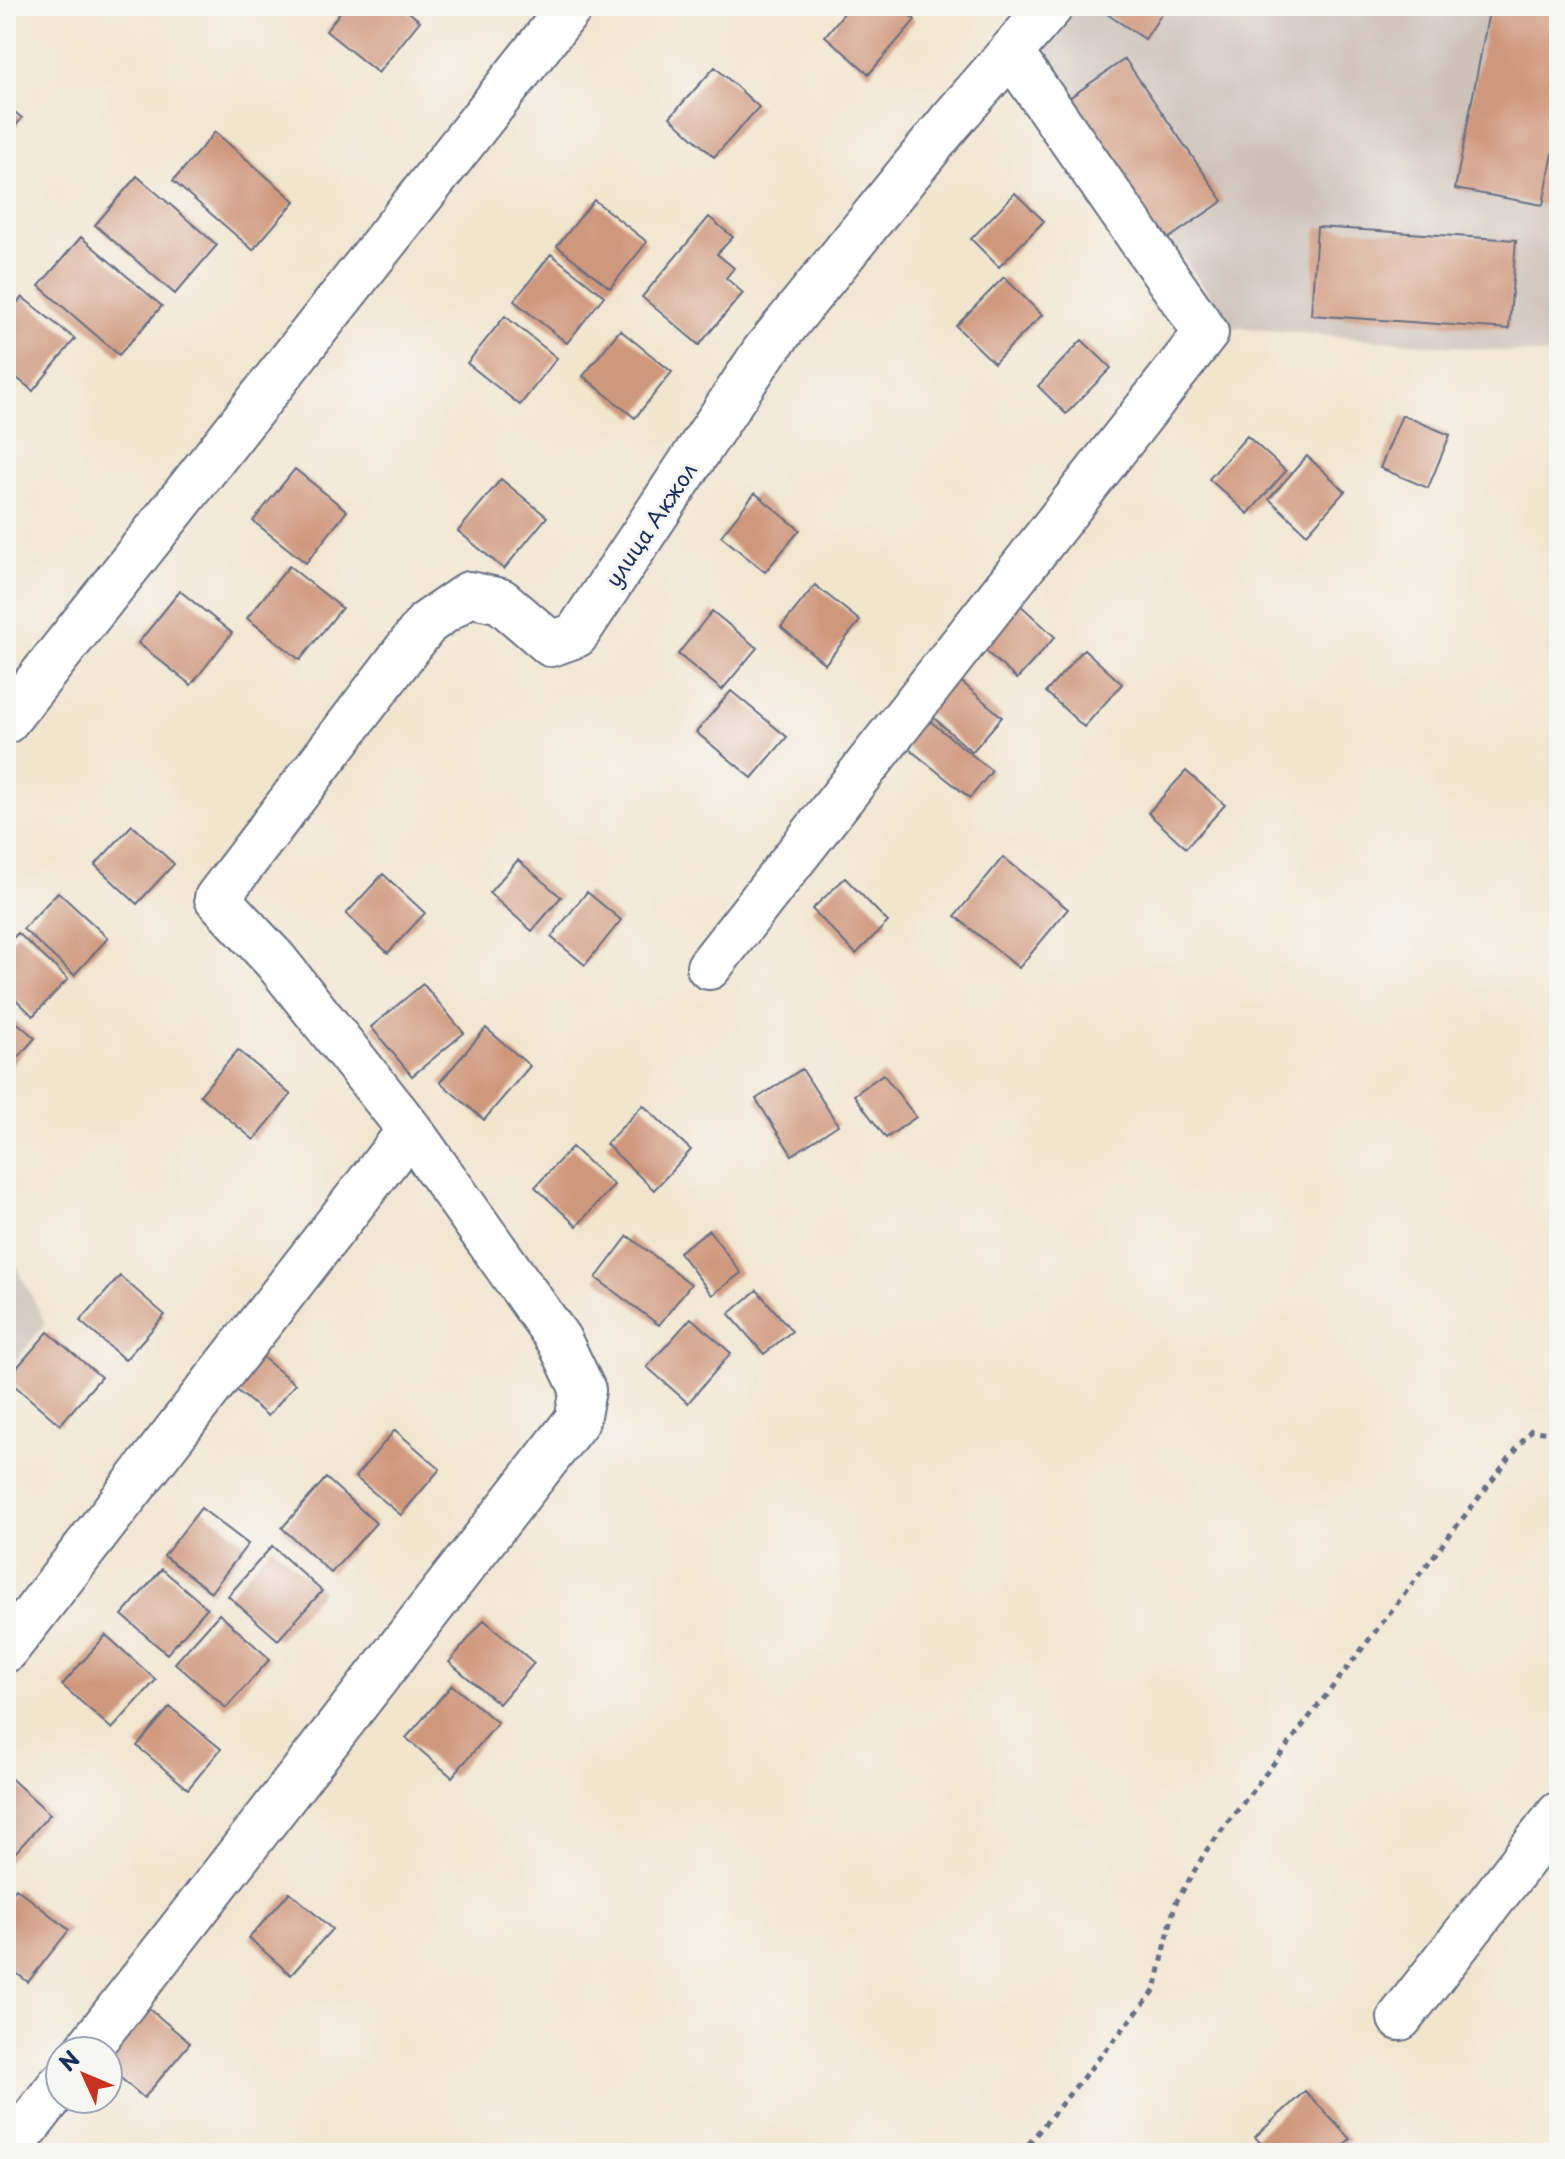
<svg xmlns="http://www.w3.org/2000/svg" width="1565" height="2159" font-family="'Playpen Sans',sans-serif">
	<rect width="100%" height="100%" fill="#f6f6f2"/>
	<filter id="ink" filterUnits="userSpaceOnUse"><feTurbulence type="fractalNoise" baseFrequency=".0125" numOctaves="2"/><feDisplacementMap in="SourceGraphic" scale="16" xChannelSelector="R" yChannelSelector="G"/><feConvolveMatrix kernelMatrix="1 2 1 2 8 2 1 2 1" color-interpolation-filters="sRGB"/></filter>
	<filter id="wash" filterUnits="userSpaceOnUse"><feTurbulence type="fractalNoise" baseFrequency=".006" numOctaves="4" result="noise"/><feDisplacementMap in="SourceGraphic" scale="32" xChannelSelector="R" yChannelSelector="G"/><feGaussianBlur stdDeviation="1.8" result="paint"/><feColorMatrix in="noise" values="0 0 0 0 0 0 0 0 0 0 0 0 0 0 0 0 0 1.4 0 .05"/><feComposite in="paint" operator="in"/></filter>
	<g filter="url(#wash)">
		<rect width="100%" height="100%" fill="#f1e5ce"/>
		<path fill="#cdc2b9" d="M1074,6H1559V356L1232,327L1040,56Z
			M6,1244L45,1323L6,1374Z"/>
		<g id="blocks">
			<path fill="#cf977b" d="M345,6H401L420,21L378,73L326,31Z
				M850,6H897L915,20L869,74L825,36Z
				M1095,6H1167L1145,39Z
				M1490,6H1559V122L1543,205L1455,189Z
				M1125,59L1223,201L1153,249L1055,108Z
				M715,67L759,107L714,157L670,117Z
				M6,105L22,118L6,138Z
				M215,132L295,201L253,250L173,181Z
				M137,176L217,245L175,294L95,225Z
				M1015,193L1044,221L999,267L971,239Z
				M594,200L647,242L610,288L557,246Z
				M709,217L733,237L717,254L734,268L726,278L743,293L699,345L642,297Z
				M1317,227L1516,240L1509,329L1311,315Z
				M81,237L162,306L119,355L39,286Z
				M551,254L604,296L567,343L514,301Z
				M1004,277L1042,315L994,363L956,326Z
				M22,297L75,339L33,391L6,369V317Z
				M505,316L557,358L520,405L467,363Z
				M620,330L672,372L635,418L583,376Z
				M1082,340L1111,368L1066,414L1038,386Z
				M1402,415L1450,435L1428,488L1380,468Z
				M1247,436L1286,471L1248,514L1209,479Z
				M1307,456L1345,491L1307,534L1269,499Z
				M295,469L347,511L306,563L253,521Z
				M501,479L547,517L504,569L458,531Z
				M755,493L800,530L765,572L721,536Z
				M289,566L342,608L300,660L247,618Z
				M815,585L860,621L825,664L781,627Z
				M180,591L232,633L191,685L138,643Z
				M1017,602L1055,637L1017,679L979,645Z
				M712,611L757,648L722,690L678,654Z
				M1084,649L1122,684L1084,727L1046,692Z
				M955,676L1002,717L972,752L925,710Z
				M731,691L787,737L752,778L696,732Z
				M925,717L992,771L970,798L903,744Z
				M1186,771L1225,805L1186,848L1148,813Z
				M132,825L174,864L137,904L95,865Z
				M1003,857L1068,909L1019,968L955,916Z
				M518,860L561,897L532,931L489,893Z
				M383,874L425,913L388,953L346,914Z
				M845,878L888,922L856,954L812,909Z
				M58,892L108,938L74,975L23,929Z
				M587,892L621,920L585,965L551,937Z
				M18,933L68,979L33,1016L6,990V945Z
				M423,984L464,1033L412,1076L371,1027Z
				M6,1013L35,1038L6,1071Z
				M486,1028L530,1066L484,1120L440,1082Z
				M238,1050L291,1095L254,1140L200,1095Z
				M802,1069L838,1125L792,1155L756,1099Z
				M883,1074L916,1117L886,1138L854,1095Z
				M643,1105L691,1150L654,1190L606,1144Z
				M572,1147L614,1185L577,1226L535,1187Z
				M709,1230L741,1273L712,1295L679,1252Z
				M628,1236L691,1284L659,1325L596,1278Z
				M120,1276L165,1315L125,1360L80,1321Z
				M757,1290L792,1331L764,1354L729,1314Z
				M691,1318L731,1353L688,1403L647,1367Z
				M48,1332L101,1377L60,1425L7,1379Z
				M254,1350L295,1384L268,1416L227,1382Z
				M395,1430L440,1469L401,1515L355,1477Z
				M326,1478L376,1523L331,1573L282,1528Z
				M201,1508L248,1544L211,1592L164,1556Z
				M272,1546L322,1591L278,1640L228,1596Z
				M162,1569L207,1608L167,1654L122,1615Z
				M219,1614L270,1659L226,1708L175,1663Z
				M484,1620L534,1663L499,1704L449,1662Z
				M106,1635L156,1680L112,1729L62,1685Z
				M452,1685L498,1723L452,1777L406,1738Z
				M170,1707L221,1749L188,1789L137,1746Z
				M6,1774L50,1814L6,1863Z
				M16,1888L69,1930L28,1982L6,1965V1901Z
				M290,1892L332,1929L291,1975L249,1938Z
				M144,2004L190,2043L144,2098L108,2067V2051Z
				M1305,2091L1350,2139L1335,2153H1270L1255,2137Z"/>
		</g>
	</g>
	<g filter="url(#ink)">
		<use href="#blocks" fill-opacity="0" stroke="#666f85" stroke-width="2"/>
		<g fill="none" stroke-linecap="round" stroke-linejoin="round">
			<defs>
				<path id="minor" d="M6,721L571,6
					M709,967L1206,333L1011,53
					M6,1650L410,1130
					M1400,2018L1559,1814
					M86,2051L577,1420L583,1390L559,1340L410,1130L275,960L217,898L427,623L469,594L501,601L551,644L576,635L764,352L950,122L1051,6
					M7,2153L60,2085"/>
			</defs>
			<use href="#minor" stroke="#666f85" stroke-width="48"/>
			<path stroke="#666f85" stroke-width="5" stroke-dasharray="6 6" stroke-linecap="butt" d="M1021,2153L1155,1990L1175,1904L1206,1851L1531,1430L1559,1435"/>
			<use href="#minor" stroke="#fff" stroke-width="44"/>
		</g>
	</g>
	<g text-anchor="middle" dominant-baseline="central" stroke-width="6" stroke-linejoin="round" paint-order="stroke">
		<g font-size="22" fill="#1b2f5e" stroke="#f6f6f2">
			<text transform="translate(650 524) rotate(-56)">улица Акжол</text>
		</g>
	</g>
	<rect width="1565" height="2159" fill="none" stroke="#f6f6f2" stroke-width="32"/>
	<g transform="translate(84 2075) rotate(314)"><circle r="38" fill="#f6f6f2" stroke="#9ea6b7" stroke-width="2"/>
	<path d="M0-6L14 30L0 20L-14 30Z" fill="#c8321e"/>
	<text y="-12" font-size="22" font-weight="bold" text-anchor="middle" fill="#1b2f5e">N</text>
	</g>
</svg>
